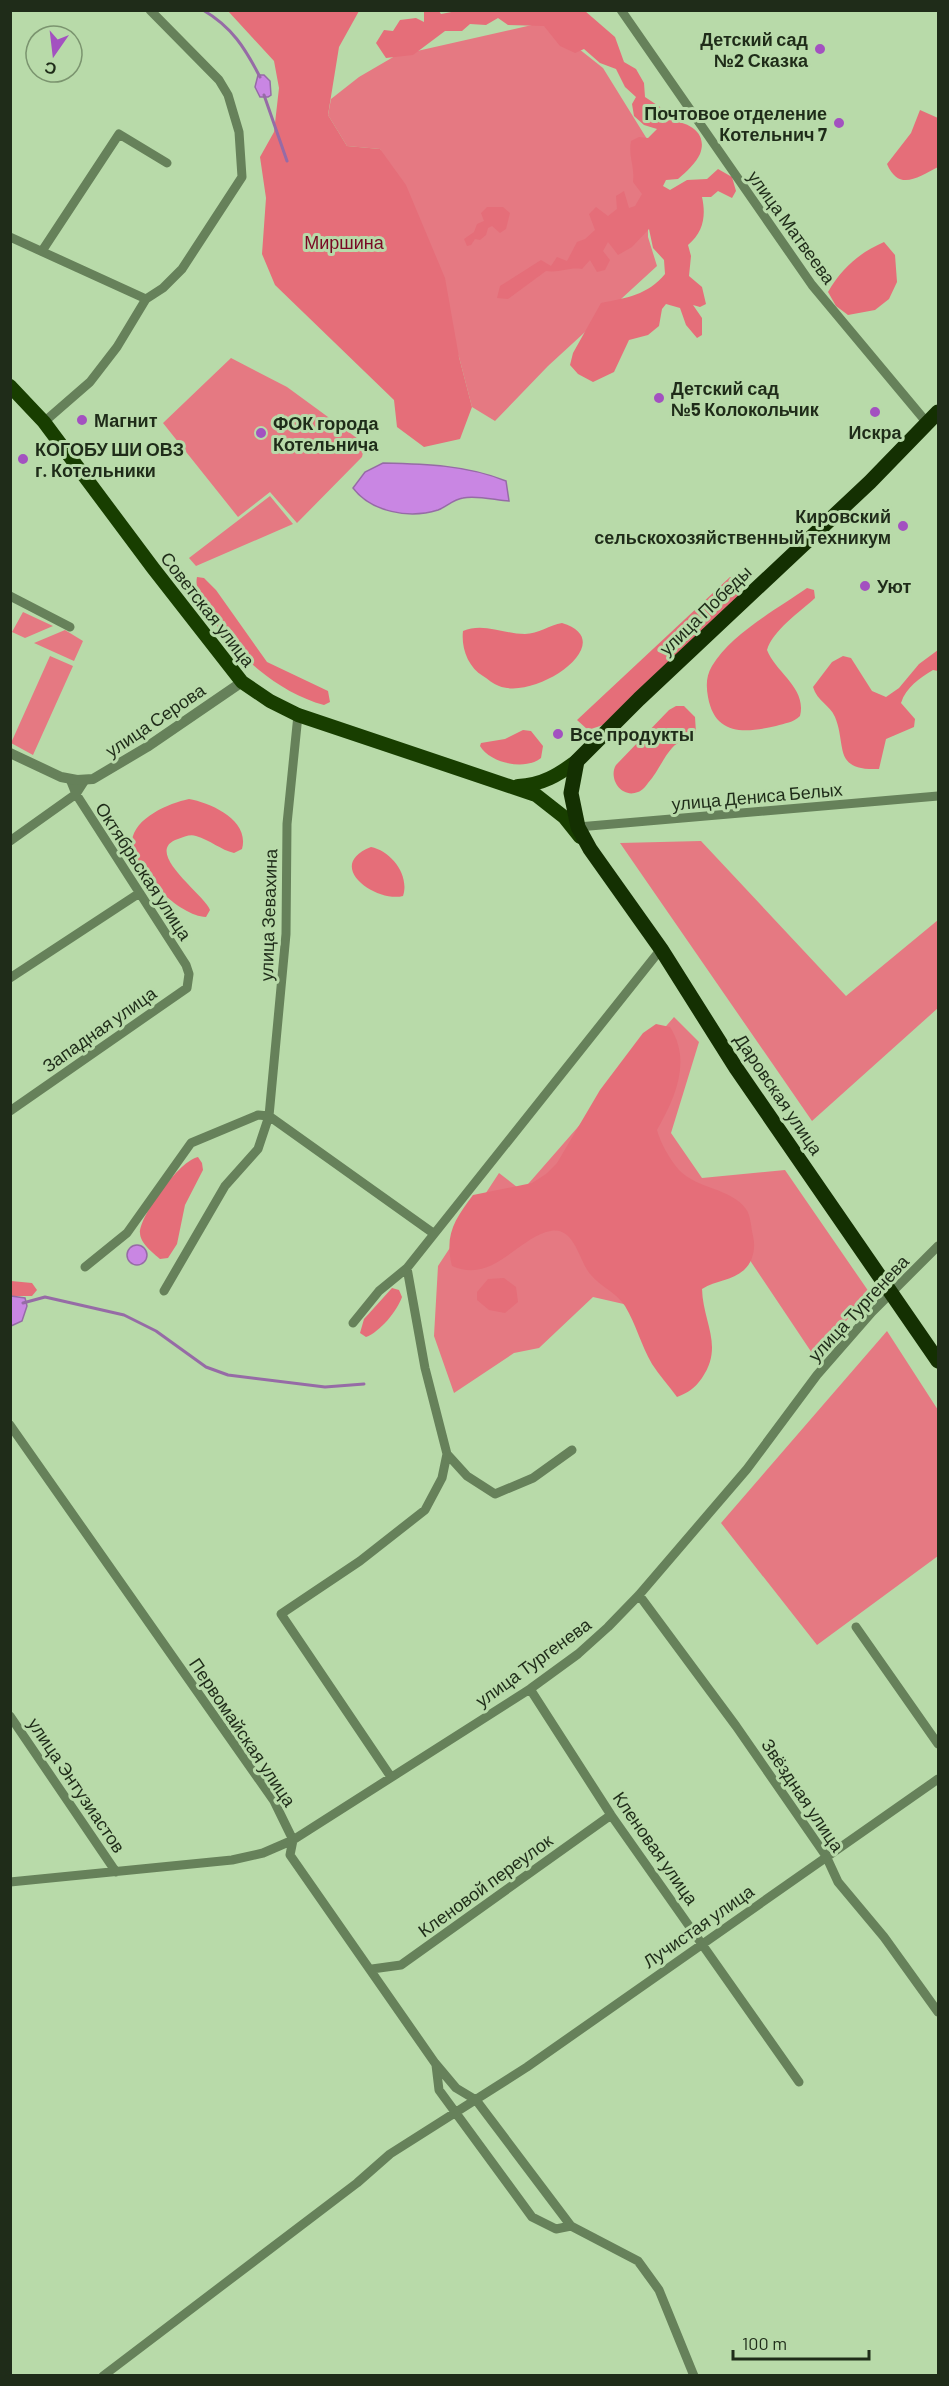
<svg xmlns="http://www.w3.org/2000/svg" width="949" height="2386" font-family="Barlow,sans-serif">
	<rect width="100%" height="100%" fill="#b8daa9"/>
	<path fill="#e57982" d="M545,22L603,68L647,139L648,237L657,266L548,366L495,421L472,407L459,357L380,149L347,146L328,115L331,99L359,77L395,56Z
		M231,358L287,387L365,444L362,457L297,523L270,492L238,517L163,423Z
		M270,496L293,524L196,566L189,558Z
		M23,612L53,626L25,638L12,632Z
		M65,630L83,641L74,661L34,643Z
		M50,656L73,666L33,755L11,743Z
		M701,841L846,996L938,920V1008L812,1121L620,843Z
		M674,1017L699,1042L671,1133L702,1178L785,1170L869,1292L816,1359L737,1241L628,1305L593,1297L539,1348L514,1353L454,1393L434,1336L438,1266L499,1173L522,1191Z
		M887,1331L938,1410V1556L817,1645L721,1523Z"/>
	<path fill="#e56e79" d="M462,10L585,11L615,37L624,62L636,69L644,83L645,97L660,107L667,120C684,121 709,130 700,154C696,163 686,172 678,179L666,180L663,186L670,190L687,180L707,179L718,169L732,177L736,191L732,198L718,191L711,197H702C706,215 704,232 688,245L691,256L689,276L702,287L706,304L700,307L693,305L702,318V335L697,338L686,325L680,308L666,304L662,309L659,326L648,335L629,340L614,372L593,382L578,374L570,365L573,353L601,303C626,298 648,295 665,274L664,260L653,248L649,229L632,247L618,255L608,242L603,251L610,260L605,270L597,272L590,260L582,269C568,267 560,273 546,271L508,299L497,298L500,286L541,260L551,266L557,257L567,261L577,242L585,239L595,230L589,214L596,207L608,216L617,209L616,196L624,191L629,208L635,206L642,194L633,182C635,167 628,156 631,141L639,137L648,138L657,129L644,125L634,116L632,104L636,97L625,87L616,69L600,63L584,49L575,53L560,46L544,26L508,25L498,18L486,25L470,24L462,31H445L413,55L386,58L376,43L384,30L393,31L400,20L416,18L424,22V11H439L441,14Z
		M228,11H359L339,47L328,115L347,146L380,149L406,185L445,278L459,357L472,407L460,439L424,447L397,427L394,400L275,285L262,254L266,198L260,157L274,132L279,88L274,61Z
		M920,110L938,118V167C918,177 899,192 887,164L911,133Z
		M487,207H503L510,213L506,229L500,233L492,226L488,228L486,235L480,240L475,239L471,245L467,246L464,239L474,232L477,224L484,221L481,213Z
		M884,242L895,255L897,282L889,299L875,310L848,315L836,306L828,292C842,268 859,253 884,242Z
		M197,577L204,578L216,590L267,662L328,691L330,702L324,705C301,699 277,685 259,670C239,654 191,604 197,577Z
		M730,577C739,580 742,584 742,594L603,725L588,730L577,720Z
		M807,588L814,590L815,598C800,612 773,630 767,650C776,673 807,688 800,716C793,723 785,723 776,726C745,733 715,736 708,697C706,686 706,676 712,666C731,634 777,609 807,588Z
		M562,623C622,641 537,701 499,686C493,684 488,679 483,676C468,667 461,648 463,631C483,622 504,634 525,634C538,634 550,625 562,623Z
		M938,650V671L933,670C920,678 906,687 901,703L915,719L914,727L886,739L879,769C832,771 847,746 835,717C830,705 817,701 813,687L832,662L843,656L851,658L872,691L886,697L899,688L919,664Z
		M676,706H684L695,717L696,733C689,739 678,741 672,748C663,758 658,772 648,783C646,786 642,791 638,792C621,799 608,778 616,765L669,710Z
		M523,730L531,731L543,746L541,758C525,771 490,763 480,746L481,743L505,739Z
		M189,799C211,803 250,820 242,849L234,853C221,850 210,840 196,836C190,834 184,837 178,839C141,851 205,895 210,910L206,917C180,917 131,869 132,841C134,818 169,803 189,799Z
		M371,847C391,851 410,875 403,896C377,903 323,866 371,847Z
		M656,1024L670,1027C692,1061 675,1098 657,1130C661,1144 669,1158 679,1170C697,1189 731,1188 746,1209C751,1216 751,1228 753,1236C756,1248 753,1262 744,1270C732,1281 716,1280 702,1289C703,1323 724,1346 702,1378C694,1389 689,1392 677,1397C669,1386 659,1375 652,1364C641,1345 636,1324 625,1306C616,1292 601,1287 591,1275C578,1261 575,1222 546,1232C512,1244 492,1283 452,1266C444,1235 455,1219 473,1195L532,1183L546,1174L557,1163L600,1090L643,1033Z
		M198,1157L202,1163L203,1170L185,1205L177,1244L168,1258L160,1259C153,1253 140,1243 140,1233C140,1215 180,1160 198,1157Z
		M504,1278L516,1287L518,1302L505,1313L489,1310L477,1300V1292L488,1279Z
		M11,1281L32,1283L37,1290L32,1296H11Z
		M392,1288L399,1290L402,1297C397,1311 380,1332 366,1337L360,1333L364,1319Z"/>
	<path fill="#c986e3" stroke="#966ba6" stroke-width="1.5" d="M258,75H264L270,81L271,95L268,97H260L255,87Z
		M383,463C425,464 467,465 506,481L509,501C495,500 476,495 463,498C454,499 446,507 438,510C409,519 371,512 353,488L365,472Z
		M127 1255a10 10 0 1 1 20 0a10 10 0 1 1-20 0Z
		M11,1296L25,1298L27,1306L22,1321L11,1326Z"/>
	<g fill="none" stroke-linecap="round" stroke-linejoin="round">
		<path stroke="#966ba6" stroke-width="3" d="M203,10C232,27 245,48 260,77
			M264,95L287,161
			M23,1303L45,1297L124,1315L156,1331L206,1367L228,1375L325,1387L364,1384"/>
		<path stroke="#66815a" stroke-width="9" d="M621,10L812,285L928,424
			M10,237L146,299
			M42,251L119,134L167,163
			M44,422L90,382L117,347L146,299L163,288L182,269L242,177L239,132L228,95L219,80L150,10
			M10,596L70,627
			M298,715L287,824L286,934L269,1116L433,1233
			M578,827L938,796
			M10,841L76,794L85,780
			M10,978L138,894
			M10,1111L187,988L189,974L186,965L76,794L70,779
			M85,1267L127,1233L191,1143L258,1115L269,1116L258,1149L225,1186L164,1291
			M353,1323L379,1291L407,1268L661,949
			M10,1425L274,1801L293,1840L290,1855L435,2063L456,2088L476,2100L571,2226
			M447,1454L467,1476L495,1494L533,1478L572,1450
			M639,1595L736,1726L826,1856L838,1882L884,1937L938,2012
			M856,1627L938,1744
			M530,1689L611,1815L799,2082
			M10,1716L116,1872
			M391,1777L281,1614L360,1561L425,1510L442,1478L447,1454L425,1368L407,1268
			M10,1882L232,1860L263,1853L293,1840L530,1689L578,1654L608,1627L639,1595L747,1469L817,1375L872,1312L938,1246
			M372,1969L401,1965L611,1815
			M436,2065L439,2090L532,2217L556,2229L571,2226L638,2261L659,2290L694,2376
			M103,2376L357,2183L390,2154L527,2067L938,1779"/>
		<path stroke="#66815a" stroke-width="10" d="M10,753L61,777L77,780L93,779L147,747L242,682"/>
		<path stroke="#183e00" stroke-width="14" d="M10,386L44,422L153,568L242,682L270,701L298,715L536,795L564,817L580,837
			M518,786C542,785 558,775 577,761"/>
		<path stroke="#143002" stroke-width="15" d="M938,412L870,482L639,699L577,761L571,793L578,827L590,849L661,949L736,1068L938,1361"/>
	</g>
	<g fill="#a351c0" stroke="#b8daa9" stroke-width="2">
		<circle cx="820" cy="49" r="6"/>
		<circle cx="839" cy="123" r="6"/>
		<circle cx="659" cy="398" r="6"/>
		<circle cx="875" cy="412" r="6"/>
		<circle cx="82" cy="420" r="6"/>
		<circle cx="261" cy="433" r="6"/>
		<circle cx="23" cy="459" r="6"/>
		<circle cx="903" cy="526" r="6"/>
		<circle cx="865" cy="586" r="6"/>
		<circle cx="558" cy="734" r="6"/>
	</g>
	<g text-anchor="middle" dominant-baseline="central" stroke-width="6" stroke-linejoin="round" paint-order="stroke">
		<g font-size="18" font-weight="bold" fill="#1f2c19" stroke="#b8daa9" text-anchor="start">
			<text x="808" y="39" text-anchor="end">Детский сад<tspan x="808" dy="21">№2 Сказка</tspan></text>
			<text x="827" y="113" text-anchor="end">Почтовое отделение<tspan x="827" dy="21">Котельнич 7</tspan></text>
			<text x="671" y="388">Детский сад<tspan x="671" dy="21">№5 Колокольчик</tspan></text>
			<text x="94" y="420">Магнит</text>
			<text x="273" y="423">ФОК города<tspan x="273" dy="21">Котельнича</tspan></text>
			<text x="875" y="432" text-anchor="middle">Искра</text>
			<text x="35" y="449">КОГОБУ ШИ ОВЗ<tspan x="35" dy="21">г. Котельники</tspan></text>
			<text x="891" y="516" text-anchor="end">Кировский<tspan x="891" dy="21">сельскохозяйственный техникум</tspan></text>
			<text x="877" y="586">Уют</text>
			<text x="570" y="734">Все продукты</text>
		</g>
		<g font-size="18" fill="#1f2c19" stroke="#b8daa9">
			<text transform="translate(792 227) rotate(54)">улица Матвеева</text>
			<text transform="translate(208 609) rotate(52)">Советская улица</text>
			<text transform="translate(705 610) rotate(-44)">улица Победы</text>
			<text transform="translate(155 720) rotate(-34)">улица Серова</text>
			<text transform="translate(757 796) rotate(-5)">улица Дениса Белых</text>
			<text transform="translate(144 871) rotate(57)">Октябрьская улица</text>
			<text transform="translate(268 915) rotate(-88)">улица Зевахина</text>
			<text transform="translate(99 1029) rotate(-35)">Западная улица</text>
			<text transform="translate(779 1094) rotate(56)">Даровская улица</text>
			<text transform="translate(858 1308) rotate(-47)">улица Тургенева</text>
			<text transform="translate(533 1662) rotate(-36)">улица Тургенева</text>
			<text transform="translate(243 1732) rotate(56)">Первомайская улица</text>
			<text transform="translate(77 1785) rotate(56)">улица Энтузиастов</text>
			<text transform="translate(803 1795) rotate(56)">Звёздная улица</text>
			<text transform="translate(656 1848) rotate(55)">Кленовая улица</text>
			<text transform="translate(485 1885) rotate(-36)">Кленовой переулок</text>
			<text transform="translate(698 1926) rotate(-35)">Лучистая улица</text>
		</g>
		<g font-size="18" fill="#790824" stroke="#b8daa9">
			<text x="344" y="242">Миршина</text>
		</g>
	</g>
	<rect width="949" height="2386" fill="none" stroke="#1f2c19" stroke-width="24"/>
	<g transform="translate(54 54) rotate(194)"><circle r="28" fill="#b8daa9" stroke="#7b946f" stroke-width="1.5"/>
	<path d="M0-4.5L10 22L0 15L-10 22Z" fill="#a351c0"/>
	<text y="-9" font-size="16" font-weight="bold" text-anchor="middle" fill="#1f2c19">С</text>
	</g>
	<path d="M733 2350v9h136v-9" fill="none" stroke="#1f2c19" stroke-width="3"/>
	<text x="742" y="2350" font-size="18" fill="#1f2c19" stroke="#b8daa9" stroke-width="4.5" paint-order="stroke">100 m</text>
</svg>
